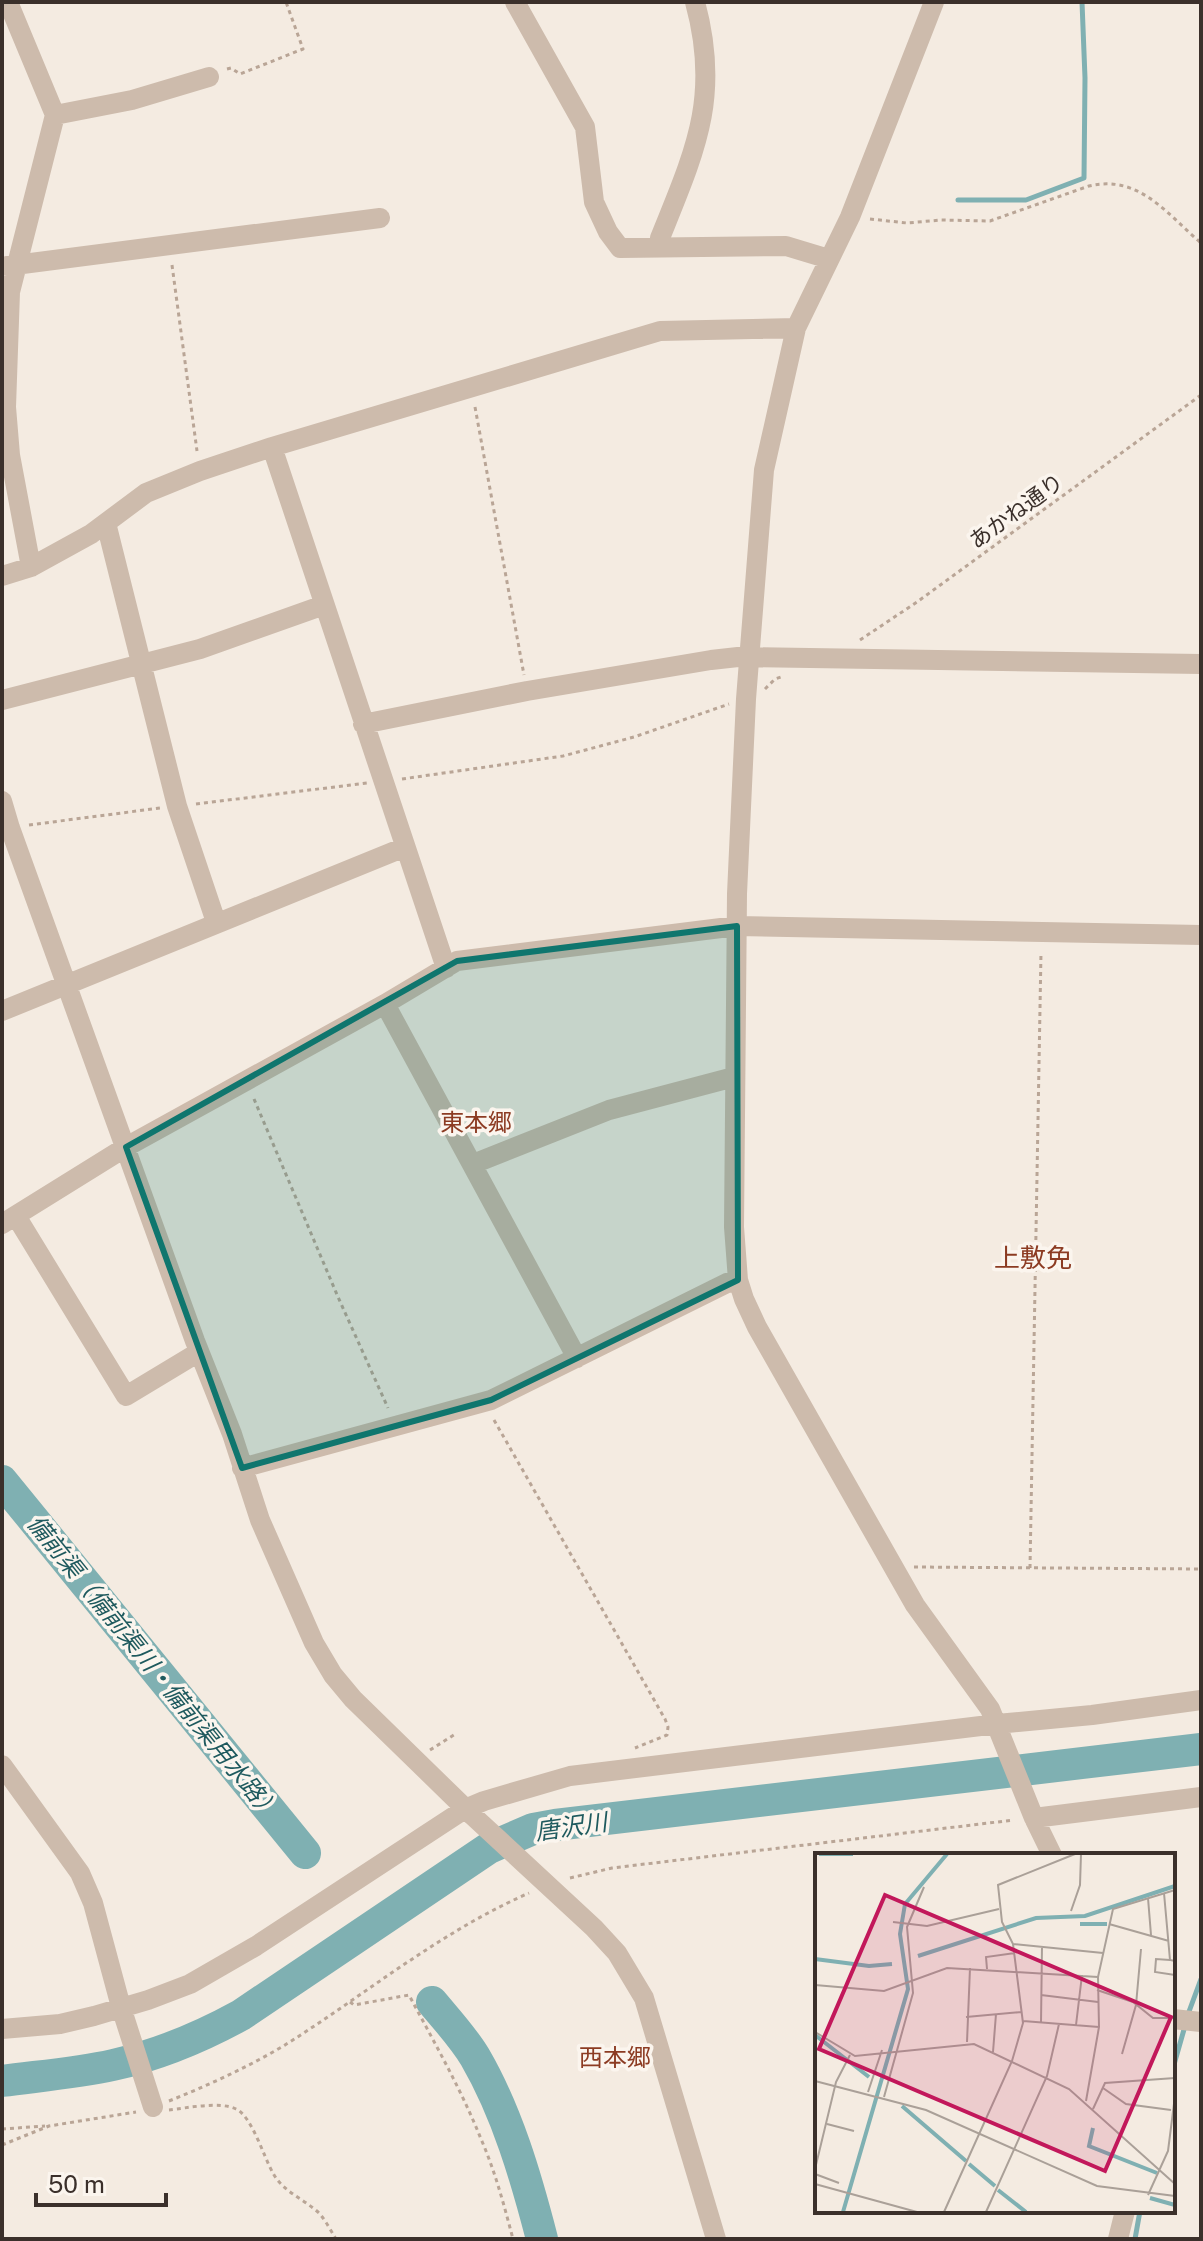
<svg xmlns="http://www.w3.org/2000/svg" width="1203" height="2241" font-family="'Public Sans','Noto Sans JP',sans-serif">
	<rect width="100%" height="100%" fill="#f4ebe1"/>
	<g fill="none" stroke-linecap="round" stroke-linejoin="round">
		<path stroke="#7fb0b2" stroke-width="5" d="M958,200H1026L1084,178L1085,78L1082,2
			M1187,2017L1201,1979
			M1173,2068L1185,2026
			M1135,2239L1140,2211"/>
		<path stroke="#7fb0b2" stroke-width="32" d="M2,1481L305,1853
			M432,2002C447,2020 463,2037 475,2057C507,2112 526,2177 542,2239
			M2,2081C39,2076 77,2073 113,2065C158,2055 201,2037 241,2015L489,1848L533,1829L555,1825L1201,1749"/>
		<path stroke="#b9a596" stroke-width="3" stroke-dasharray="4 4" stroke-linecap="butt" d="M227,69L231,68L240,74L303,49L286,2
			M870,219L907,223L941,220L990,221L1089,186C1139,174 1167,214 1201,243
			M172,265L197,451
			M475,407L524,675
			M860,640L917,602L1201,395
			M765,689L775,679L781,677
			M402,779L563,756L634,737L729,704
			M196,804L367,783
			M29,825L160,808
			M254,1099L338,1297L388,1408
			M494,1420L665,1719L668,1727L667,1735L635,1748
			M914,1567L1201,1569
			M1030,1568L1041,952
			M430,1750L457,1733
			M570,1878L612,1868L1014,1820
			M350,2002L354,2005L409,1995C434,2042 461,2089 481,2139C495,2171 504,2205 513,2239
			M169,2101C209,2085 248,2067 285,2045C366,1994 440,1932 529,1893
			M169,2110C187,2108 220,2101 236,2109C252,2116 264,2158 273,2173C283,2192 304,2199 319,2213C326,2221 331,2231 336,2239
			M2,2129L45,2126
			M2,2145L49,2126L136,2112"/>
		<path stroke="#cdbbac" stroke-width="20" d="M8,2L55,115L10,292L6,407L10,455L31,567
			M515,2L585,127L594,202L608,232L620,248L786,246L829,259
			M934,2L850,217L796,328L764,470L746,699L737,894L734,1227L738,1280L744,1299L757,1327L915,1605L990,1709L1034,1818L1052,1855
			M55,115L132,100L209,77
			M659,247L660,238C695,151 721,97 695,2
			M7,266L380,218
			M272,447L446,968
			M106,523L177,806L216,922
			M2,576L31,567L91,534L146,493L200,471L272,447L660,331L796,328
			M2,700L200,649L324,605
			M363,724L527,691L711,660L738,657L1201,664
			M2,801L10,828L195,1341L232,1434L260,1520L314,1643L333,1675L353,1699L473,1816L594,1928L617,1953L644,1998L716,2239
			M385,1004L577,1358
			M2,1011L405,847
			M473,1164L609,1110L734,1077
			M16,1216L126,1396L199,1352
			M2,1224L126,1147L385,1004L457,961L737,926L1201,935
			M242,1468L491,1400L727,1283L738,1280
			M2,1765L80,1873L93,1903L121,2007L153,2107
			M1034,1818L1201,1797
			M1173,2019L1201,2022
			M2,2029L60,2024L94,2016L148,2000L190,1984L256,1946L465,1809L484,1801L570,1776L997,1724L1092,1715L1201,1700
			M1118,2239L1125,2211"/>
	</g>
	<path fill="#0f766e" fill-opacity="0.2" stroke="#0f766e" stroke-width="6" stroke-linejoin="round" d="M737,926L738,1280L491,1400L242,1468L126,1147L457,961Z"/>
	<g text-anchor="middle" dominant-baseline="central" stroke-width="7" stroke-linejoin="round" paint-order="stroke">
		<g font-size="22" fill="#3b302b" stroke="#fbf5ee">
			<text transform="translate(1016 511) rotate(-36)">あかね通り</text>
		</g>
		<g font-size="24" fill="#8c3b22" stroke="#fbf5ee">
			<text x="476" y="1122">東本郷</text>
			<text x="615" y="2057">西本郷</text>
		</g>
		<g font-size="24" font-style="italic" fill="#1f5a5e" stroke="#fbf5ee">
			<text transform="translate(154 1667) rotate(51)">備前渠（備前渠川・備前渠用水路）</text>
			<text transform="translate(571 1826) rotate(-8)">唐沢川</text>
		</g>
		<g font-size="26" fill="#8c3b22" stroke="#fbf5ee">
			<text x="1033" y="1257">上敷免</text>
		</g>
	</g>
	<g transform="translate(815 1853)">
		<rect width="360" height="360" fill="#f4ebe1"/>
		<path fill="none" stroke="#7fb0b2" stroke-width="4" d="M4,1H38M265,71H292M103,103L221,65L270,63L360,33M0,106L54,113L77,111M0,182L54,224M87,253L151,308M278,275L274,293L342,320M154,311L180,333M183,337L211,359M335,345L360,352M28,359L93,136L85,81L90,51L132,1"/>
		<path fill="none" stroke="#aaa098" stroke-width="2" d="M349,40L355,107L360,108M333,45L336,82M256,58L265,32L266,1M78,69L112,73L184,56M294,71L354,88M198,91L288,100M355,107L341,106L340,119L360,122M172,116L171,104L200,100M0,132L69,138L132,115L283,124M282,137L318,149L338,165H360M226,142L283,149M151,164L207,159M208,168L284,174M226,170L227,93M261,172L267,122M0,179L40,203L159,191L254,236L360,331M152,189L155,115M178,199L181,161M307,201L321,152L326,96M0,228L111,257L282,333L360,343M288,235L311,251L356,257M53,239L67,197M69,244L98,140L92,74L109,34M271,248L284,174L283,124L298,56L360,37M278,256L290,230L360,225M12,271L39,278M0,316L21,229L35,202M0,321L24,330M0,331L102,359M333,342L353,298L360,243M129,359L197,208L208,170L198,91L187,69L183,32L260,1M171,359L232,223L244,171"/>
		<path fill="#c2185b" fill-opacity="0.15" stroke="#c2185b" stroke-width="4" d="M70,42L356,164L290,318L4,196Z"/>
		<rect width="360" height="360" fill="none" stroke="#3b302b" stroke-width="4"/>
	</g>
	<rect width="1203" height="2241" fill="none" stroke="#3b302b" stroke-width="8"/>
	<path d="M36 2193v12h130v-12" fill="none" stroke="#3b302b" stroke-width="4"/>
	<text x="48" y="2193" font-size="24" fill="#3b302b" stroke="#fbf5ee" stroke-width="6" paint-order="stroke">50 m</text>
</svg>
